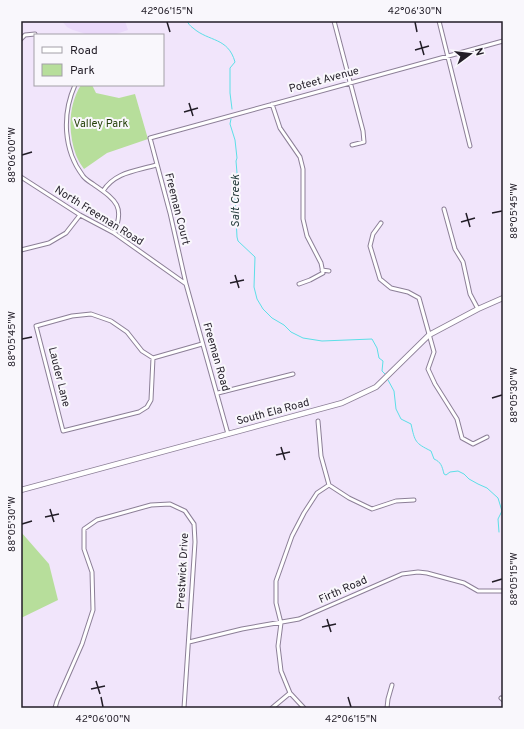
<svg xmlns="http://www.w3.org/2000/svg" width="524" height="729" font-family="Overpass,sans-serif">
	<rect width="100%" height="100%" fill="#f1e5fb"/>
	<path fill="#ead8fa" d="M62,21H125L128,30L113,35H89L73,30L67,27Z"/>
	<path fill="#b7de9b" d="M81,85H92L96,93L119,98L135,94L148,139L107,153L84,169C81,165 78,160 76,155C68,134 68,105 81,85Z
		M21,532L49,564L58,600L21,618Z"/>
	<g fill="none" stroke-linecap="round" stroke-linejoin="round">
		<path stroke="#5cdfe7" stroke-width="1" d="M187,21C188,23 190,26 193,28C209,42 228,37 235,62L230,68V93L232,109
			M231,119L230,124L235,140L237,158L236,161L237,173L235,184V199L237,237L238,241L255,257L254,287L257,299L263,309L272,318L284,325L291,332L303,338L322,341L372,339L377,348L379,358L383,361L382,371L385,374
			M388,380L394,391L396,409L401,419L411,424C415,442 415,443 431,451L434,459C441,462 442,466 444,474L446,475L450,472L458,471L464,474L469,479L478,484L487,488L498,498L502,511L498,519L499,532"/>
		<defs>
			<path id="minor" d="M334,21L363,131L364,142L352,145
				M439,21L470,146
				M21,39L25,35L35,34
				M75,85C62,114 63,150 83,176C85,179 90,182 93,184C114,199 126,205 114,233
				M272,104L280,128L300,157L303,169V219L307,236L321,263L323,273L310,280L299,284
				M21,177L80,215L114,233L186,284
				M103,191C115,172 136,171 156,165
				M444,209L455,249L463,262L470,294L478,309
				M381,223L373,234L370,246L380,279L391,288L408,292L419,298L434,352L428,369L435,384L457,419L462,438L473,444L487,437
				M21,250L49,243L66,233L80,215
				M322,270L329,271
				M91,314L111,321L127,332L142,351L153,358L151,400L147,407L139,412L63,431L36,326L72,316Z
				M153,358L202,344
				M218,393L293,374
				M228,434L186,284L170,213L150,138L503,41
				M329,485L349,498L372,509L396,501L414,500
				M189,642L242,629L299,619L402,574L418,572L427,573L464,583L478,591H503
				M290,693L304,708
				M501,698L503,700
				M55,708L57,701L82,644L93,610L92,572L84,549V529L97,520L151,505L170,504L185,511L194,524L195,542L184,708
				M272,708L290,693L281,671L278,646L281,623L276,603V581L292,536L304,513L317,493L329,485L321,456L318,421
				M387,708L388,699L392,685"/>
			<path id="secondary" d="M21,490L342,403L376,387L429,335L478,309L503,298"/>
		</defs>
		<use href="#minor" stroke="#8c7f97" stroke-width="5"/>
		<use href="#secondary" stroke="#8c7f97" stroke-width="6"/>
		<use href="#minor" stroke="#fff" stroke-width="3"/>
		<use href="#secondary" stroke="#fff" stroke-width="4.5"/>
	</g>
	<path fill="none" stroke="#221d27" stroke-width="1.5" d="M167,22L170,32M415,22L417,32M420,41L424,55M415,50L429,46M189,103L193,116M184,112L198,108M22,155L32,152M466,213L470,227M492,213L502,211M461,222L475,218M235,275L239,288M230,283L244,280M22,339L32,337M492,398L502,395M281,447L285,460M276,455L290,452M50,509L54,522M45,517L59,514M22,524L32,521M492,582L502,579M327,619L331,632M322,627L336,624M96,681L100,694M91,689L105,686M101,697L103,707M348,697L351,707"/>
	<g text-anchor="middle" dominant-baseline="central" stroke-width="4" stroke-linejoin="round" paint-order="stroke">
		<g font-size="11" fill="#221d27" stroke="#f9f7fc">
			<text transform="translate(324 80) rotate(-15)">Poteet Avenue</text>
			<text transform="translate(177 209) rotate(76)">Freeman Court</text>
			<text transform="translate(99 216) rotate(32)">North Freeman Road</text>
			<text transform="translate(216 357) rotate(74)">Freeman Road</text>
			<text transform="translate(59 377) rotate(76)">Lauder Lane</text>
			<text transform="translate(273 412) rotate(-15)">South Ela Road</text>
			<text transform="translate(183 571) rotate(-87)">Prestwick Drive</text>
			<text transform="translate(343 590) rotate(-24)">Firth Road</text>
		</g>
		<g font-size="11" fill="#26410a" stroke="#f9f7fc">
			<text x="101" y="124">Valley Park</text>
		</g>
		<g font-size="12" font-style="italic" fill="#1f3637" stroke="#f9f7fc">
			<text transform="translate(236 201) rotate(-90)">Salt Creek</text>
		</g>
	</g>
	<rect width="524" height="729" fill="none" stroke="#f9f7fc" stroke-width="44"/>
	<rect x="34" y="34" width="130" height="52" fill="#f9f7fc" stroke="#a3a0a7"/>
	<rect x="42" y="47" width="20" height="6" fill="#ffffff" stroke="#a3a0a7"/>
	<text x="70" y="54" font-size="12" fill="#221d27">Road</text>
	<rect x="42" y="64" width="20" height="12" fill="#b7de9b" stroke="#a3a0a7"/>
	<text x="70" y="74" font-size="12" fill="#221d27">Park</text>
	<g transform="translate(470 54) rotate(75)" stroke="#f9f7fc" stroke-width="3" paint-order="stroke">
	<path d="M0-3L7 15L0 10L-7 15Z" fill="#221d27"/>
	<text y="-6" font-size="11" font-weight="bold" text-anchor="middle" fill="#221d27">N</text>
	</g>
	<rect x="22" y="22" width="480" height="685" fill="none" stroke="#221d27" stroke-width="1.5"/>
	<g font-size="10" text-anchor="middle" fill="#221d27">
		<text x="167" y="14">42°06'15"N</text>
		<text x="415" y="14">42°06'30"N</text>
		<text transform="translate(11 155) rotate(-90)" y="4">88°06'00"W</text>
		<text transform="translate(513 211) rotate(-90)" y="4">88°05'45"W</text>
		<text transform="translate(11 339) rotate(-90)" y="4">88°05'45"W</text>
		<text transform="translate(513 395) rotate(-90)" y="4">88°05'30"W</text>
		<text transform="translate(11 524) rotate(-90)" y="4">88°05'30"W</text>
		<text transform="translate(513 579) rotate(-90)" y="4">88°05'15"W</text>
		<text x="103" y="722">42°06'00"N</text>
		<text x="351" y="722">42°06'15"N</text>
	</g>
</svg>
